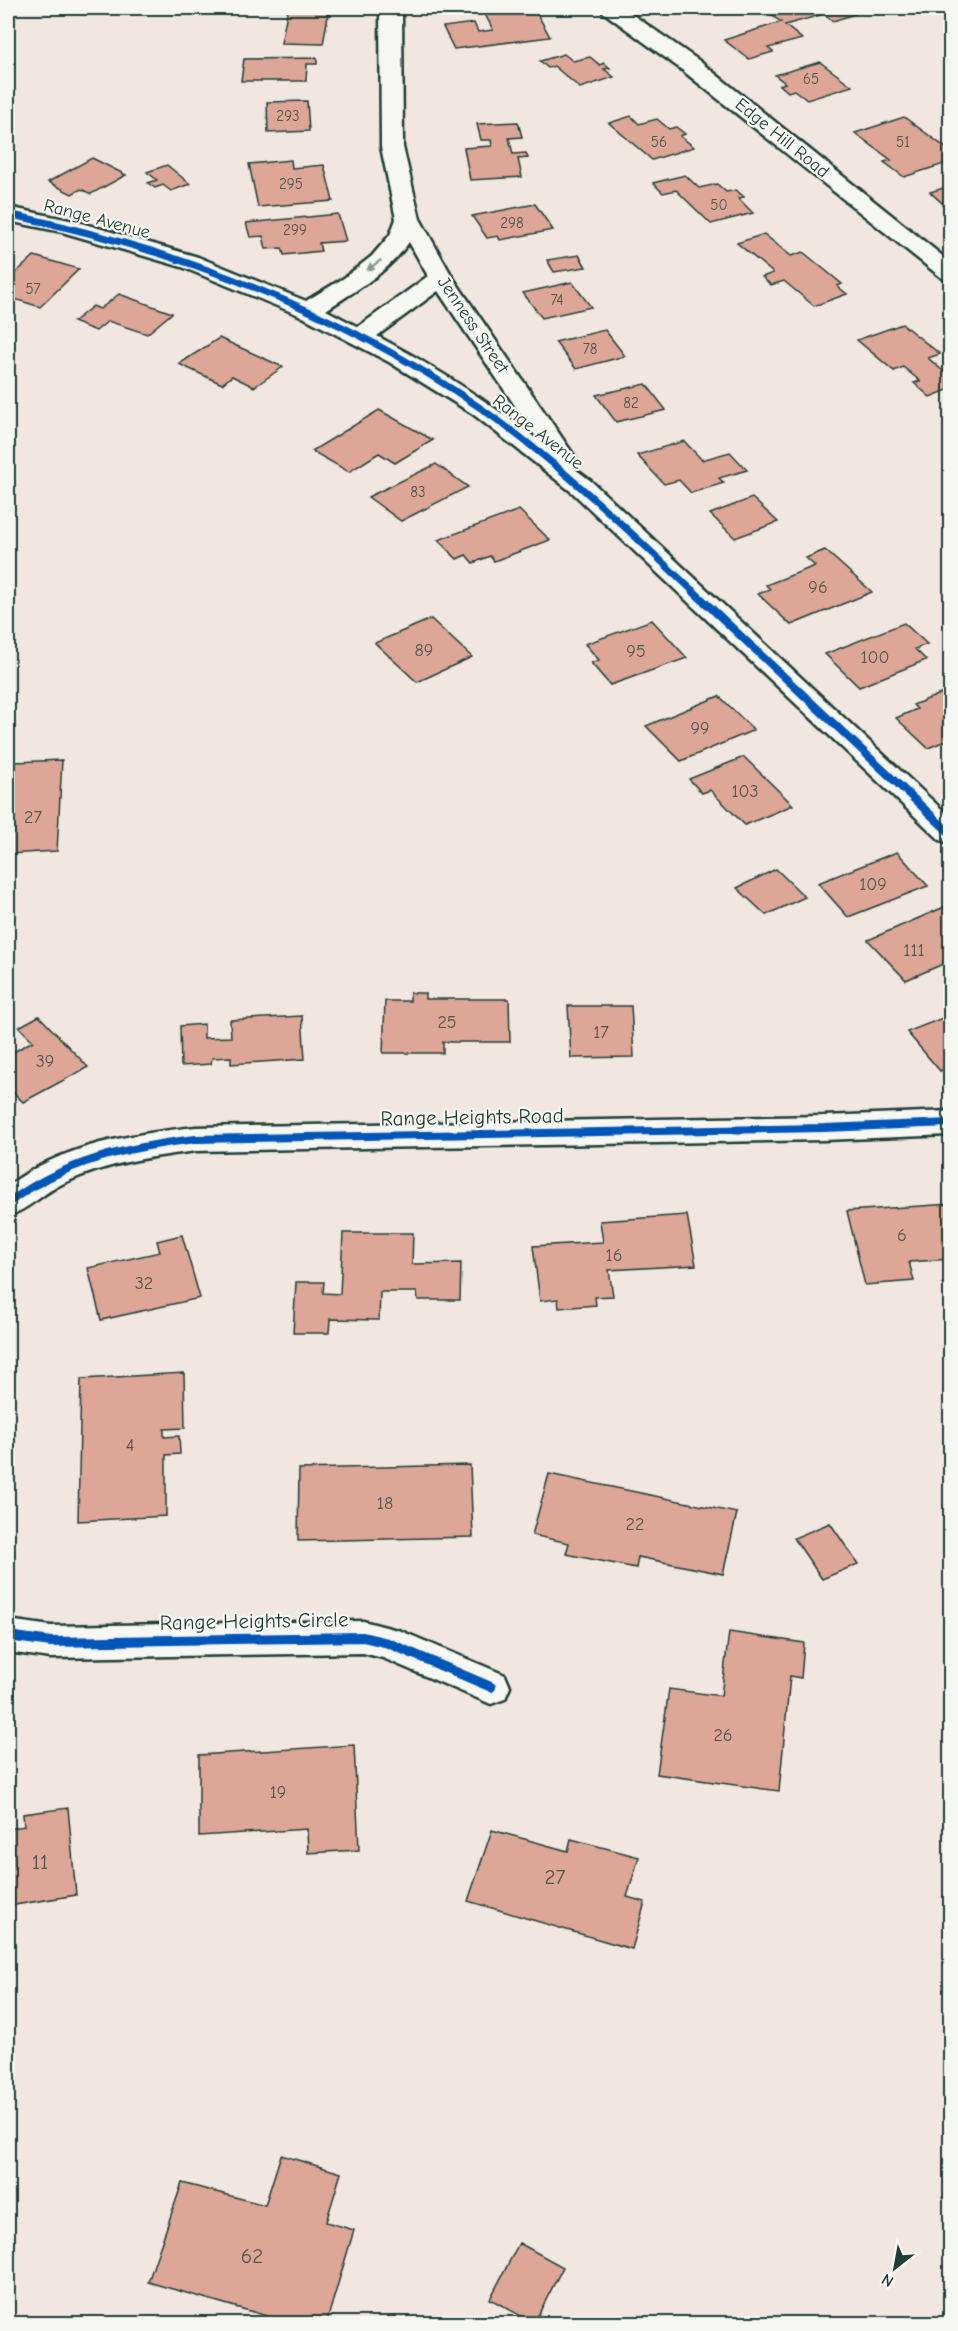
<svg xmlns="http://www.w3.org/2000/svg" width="958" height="2331" font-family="'Comic Neue',sans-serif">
	<rect width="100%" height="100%" fill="#f1e6e0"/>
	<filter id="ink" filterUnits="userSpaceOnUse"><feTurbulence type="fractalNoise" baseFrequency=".0167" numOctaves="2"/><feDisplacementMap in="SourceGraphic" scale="12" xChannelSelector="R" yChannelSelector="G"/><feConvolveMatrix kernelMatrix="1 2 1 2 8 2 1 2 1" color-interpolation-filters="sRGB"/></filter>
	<g filter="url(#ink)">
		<path fill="#dda696" stroke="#1f3d34" stroke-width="1.5" d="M288,8L329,10L323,44L281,43Z
			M522,8H534L550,37L454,49L443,27L474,23L478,32L493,30L484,12Z
			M799,8H846L855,14L833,21L824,14L785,25L802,39L768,48L773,52L749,59L724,40L781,22L771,15Z
			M564,54L573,61L590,57L600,65L604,63L610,68L604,69L614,77L580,88L554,66L548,68L540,61Z
			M317,58V64H307L306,81H241L244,59Z
			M820,62L852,86L807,100L794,90L788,92L780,85L785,83L775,75Z
			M307,101L309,131L268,133L267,102Z
			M631,116L639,124L657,119L669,129L676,127L685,134L680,136L694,147L652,160L609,123Z
			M904,117L950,151V162L904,177L884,162L891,160L855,133Z
			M518,122L522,137L509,138L513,154L526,153L528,158L518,159L522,177L470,180L464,148L492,146L491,140H481L477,124Z
			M92,158L126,175L91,194L81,189L72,194L48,182Z
			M291,160L292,168L324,165L333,201L258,207L249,164Z
			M167,165L190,184L171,191L163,185L155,188L148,183L157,180L147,172Z
			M685,175L699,188L717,184L726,192L736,190L744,197L738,198L753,213L711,224L676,190L663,193L653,183Z
			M950,186V210L930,192Z
			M535,204L553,230L500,240L498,236L487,238L472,216Z
			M338,214L346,241L319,243L321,251L284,255L282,248L266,249L263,236L250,237L246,223Z
			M764,234L791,256L803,252L842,284L837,286L847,294L814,306L784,281L771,285L762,277L773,273L737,243Z
			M579,255L586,267L554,272L547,260Z
			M34,256L79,269L40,307L8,297V280Z
			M572,282L591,307L542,318L523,293Z
			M119,294L172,313L147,334L108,321L96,331L73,322L93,306L100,309Z
			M902,324L940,354L928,358L943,371L948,369L950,371V389L930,397L914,383L920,381L903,367L894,371L857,340Z
			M605,330L625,356L576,369L555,342Z
			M219,338L283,367L254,387L232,376L222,384L179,364Z
			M646,384L666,410L616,422L596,395Z
			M379,410L433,440L395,463L379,453L349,472L312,451Z
			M684,441L702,460L730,452L747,470L719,478L724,483L691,493L679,480L664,484L637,455Z
			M436,464L468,487L401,521L368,497Z
			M752,498L778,522L735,538L710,514Z
			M519,510L550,540L494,561L490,556L473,563L466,555L457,559L438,540Z
			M825,550L872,592L791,625L758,594L770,589L766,585L815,566L806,558Z
			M431,619L472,657L417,682L375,643Z
			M652,620L687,658L610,685L591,663L599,660L585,644Z
			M904,623L927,644L915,649L926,660L859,687L825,654Z
			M950,690V739L928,748L896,718L917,709L913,705Z
			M719,696L754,730L681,761L646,726Z
			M744,757L793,805L745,825L710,790L702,793L689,779Z
			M62,760L57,851L8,854V783L14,782L15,762Z
			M897,852L928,886L848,917L818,883Z
			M776,869L805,897L766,915L737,888Z
			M949,905L950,961L906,980L868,940Z
			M410,993H425V999H509L510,1042H443V1053H383L385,1001H410Z
			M568,1006H631L634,1057L571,1058Z
			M950,1015V1066L940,1071L907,1032Z
			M39,1016L88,1067L23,1102L10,1089L8,1090V1055L33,1041L19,1027Z
			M302,1016L305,1059L231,1064V1057L212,1058L211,1064L181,1066L180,1026L204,1024V1038L231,1037L230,1020Z
			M950,1204V1259L909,1262L914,1281L865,1285L847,1211Z
			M687,1215L696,1265L609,1270L613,1296L595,1297L596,1305L559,1308L558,1299L540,1301L533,1246L603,1242L600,1221Z
			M343,1233H413L412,1264L461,1263L460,1300H418L417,1292H380L379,1320L330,1319L329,1333H293L296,1282H324L323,1293L340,1294Z
			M182,1235L200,1298L101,1320L88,1268L160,1252L157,1241Z
			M184,1373L185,1428L164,1429V1437L179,1436L180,1454L166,1455V1516L78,1521L81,1379Z
			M470,1465L473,1537L298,1541L299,1469Z
			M549,1474L737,1513L723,1574L638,1557L636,1568L566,1554L569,1543L532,1535Z
			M830,1523L858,1564L822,1579L794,1538Z
			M729,1632L804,1643L801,1678L790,1676L779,1791L657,1774L669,1689L721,1696Z
			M354,1745L359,1850L308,1853L307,1829L199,1836V1755Z
			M68,1808L76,1895L8,1906V1829L24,1826L23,1814Z
			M492,1830L568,1851L571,1839L639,1857L627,1897L645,1902L632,1949L468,1901Z
			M281,2155L341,2173L326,2222L354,2230L326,2324H295L148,2282L182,2183L265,2205Z
			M519,2243L563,2267L534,2323L490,2299Z"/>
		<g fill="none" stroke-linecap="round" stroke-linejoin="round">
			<defs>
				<path id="minor" d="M380,8H402L403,147L420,219L453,278L579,463L575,469L591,481L950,817V843L940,840L573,493L473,414L389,362L299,315L182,267L62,232L8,221V207L74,221L198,257L306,301L344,278L372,256L390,235L396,219L381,147ZM409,242L428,276L358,327L326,310C356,290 388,273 409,242ZM438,291L538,440C487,401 434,366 377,336Z
					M600,8H623L698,60L950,262V280L942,278L682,70L603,12Z
					M950,1111V1135L824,1140L196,1151C150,1157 106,1163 64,1183C44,1192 28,1210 8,1216V1186C61,1145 131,1134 196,1127L824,1116Z
					M8,1620L51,1626L363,1621L401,1631L505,1675L510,1687L505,1699L491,1704L383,1658L363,1653L51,1658L8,1652Z"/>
			</defs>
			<use href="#minor" stroke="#1f3d34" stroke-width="5"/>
			<use href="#minor" fill="#f6f6f2" fill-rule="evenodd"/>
			<defs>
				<path id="cycleway-far2" d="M8,214C175,249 341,311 482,409C559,463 626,528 694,592"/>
				<path id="cycleway-far1" d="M693,591L950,833
					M8,1203C64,1161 127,1147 196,1139L824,1128L950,1123"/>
				<path id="cycleway" d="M8,1636L51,1642L363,1637L388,1643L491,1687"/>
			</defs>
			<use href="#cycleway-far2" stroke="#f6f6f2" stroke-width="10"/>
			<use href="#cycleway-far1" stroke="#f6f6f2" stroke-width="12"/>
			<use href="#cycleway" stroke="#f6f6f2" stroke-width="14"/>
			<use href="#cycleway-far2" stroke="#0057b8" stroke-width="7"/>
			<use href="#cycleway-far1" stroke="#0057b8" stroke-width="8"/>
			<use href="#cycleway" stroke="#0057b8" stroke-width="10"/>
		</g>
		<defs><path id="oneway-solid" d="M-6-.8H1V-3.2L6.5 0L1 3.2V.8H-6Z" transform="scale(1.5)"/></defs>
		<use fill="#8a9a93" href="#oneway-solid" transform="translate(374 265) rotate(145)"/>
	</g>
	<g text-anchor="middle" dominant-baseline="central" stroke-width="4.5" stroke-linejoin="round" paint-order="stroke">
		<g font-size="15" fill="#4e574c">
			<text x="811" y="79">65</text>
			<text x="288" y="116">293</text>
			<text x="659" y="142">56</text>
			<text x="903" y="142">51</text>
			<text x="291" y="184">295</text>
			<text x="719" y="205">50</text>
			<text x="512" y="223">298</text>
			<text x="295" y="230">299</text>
			<text x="33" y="289">57</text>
			<text x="557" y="300">74</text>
			<text x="590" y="349">78</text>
			<text x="631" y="403">82</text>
			<text x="418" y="492">83</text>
		</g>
		<g font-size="18" fill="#1f3d34" stroke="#f6f6f2">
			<text transform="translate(782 138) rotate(39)">Edge Hill Road</text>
			<text transform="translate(97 219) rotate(15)">Range Avenue</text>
			<text transform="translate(473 325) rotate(56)">Jenness Street</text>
			<text transform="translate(538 432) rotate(38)">Range Avenue</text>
		</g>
		<g font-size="18" fill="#4e574c">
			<text x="818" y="587">96</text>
			<text x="424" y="650">89</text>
			<text x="636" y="651">95</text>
			<text x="875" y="657">100</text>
			<text x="700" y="728">99</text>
			<text x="745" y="791">103</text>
			<text x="33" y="817">27</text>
			<text x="873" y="884">109</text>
			<text x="914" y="950">111</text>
			<text x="447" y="1022">25</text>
			<text x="601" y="1032">17</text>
			<text x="45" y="1061">39</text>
			<text x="902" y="1235">6</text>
			<text x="614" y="1255">16</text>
			<text x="144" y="1283">32</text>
			<text x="130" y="1445">4</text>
			<text x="385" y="1503">18</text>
			<text x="635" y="1524">22</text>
			<text x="723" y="1735">26</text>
			<text x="278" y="1792">19</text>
		</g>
		<g font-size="21" fill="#1f3d34" stroke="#f6f6f2">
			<text transform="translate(472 1117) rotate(-1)">Range Heights Road</text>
			<text transform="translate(254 1621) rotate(-1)">Range Heights Circle</text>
		</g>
		<g font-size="21" fill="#4e574c">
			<text x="40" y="1862">11</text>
			<text x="555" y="1877">27</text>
			<text x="252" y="2256">62</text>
		</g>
	</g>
	<rect width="958" height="2331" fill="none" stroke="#f6f6f2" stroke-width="30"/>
	<rect x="15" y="15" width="928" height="2301" fill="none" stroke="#1f3d34" stroke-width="2" filter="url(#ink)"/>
	<g transform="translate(895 2268) rotate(211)" stroke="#f6f6f2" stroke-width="4.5" paint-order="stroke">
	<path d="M0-4.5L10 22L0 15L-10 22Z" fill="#1f3d34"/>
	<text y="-9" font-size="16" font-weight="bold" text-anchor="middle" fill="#1f3d34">N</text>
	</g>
</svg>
